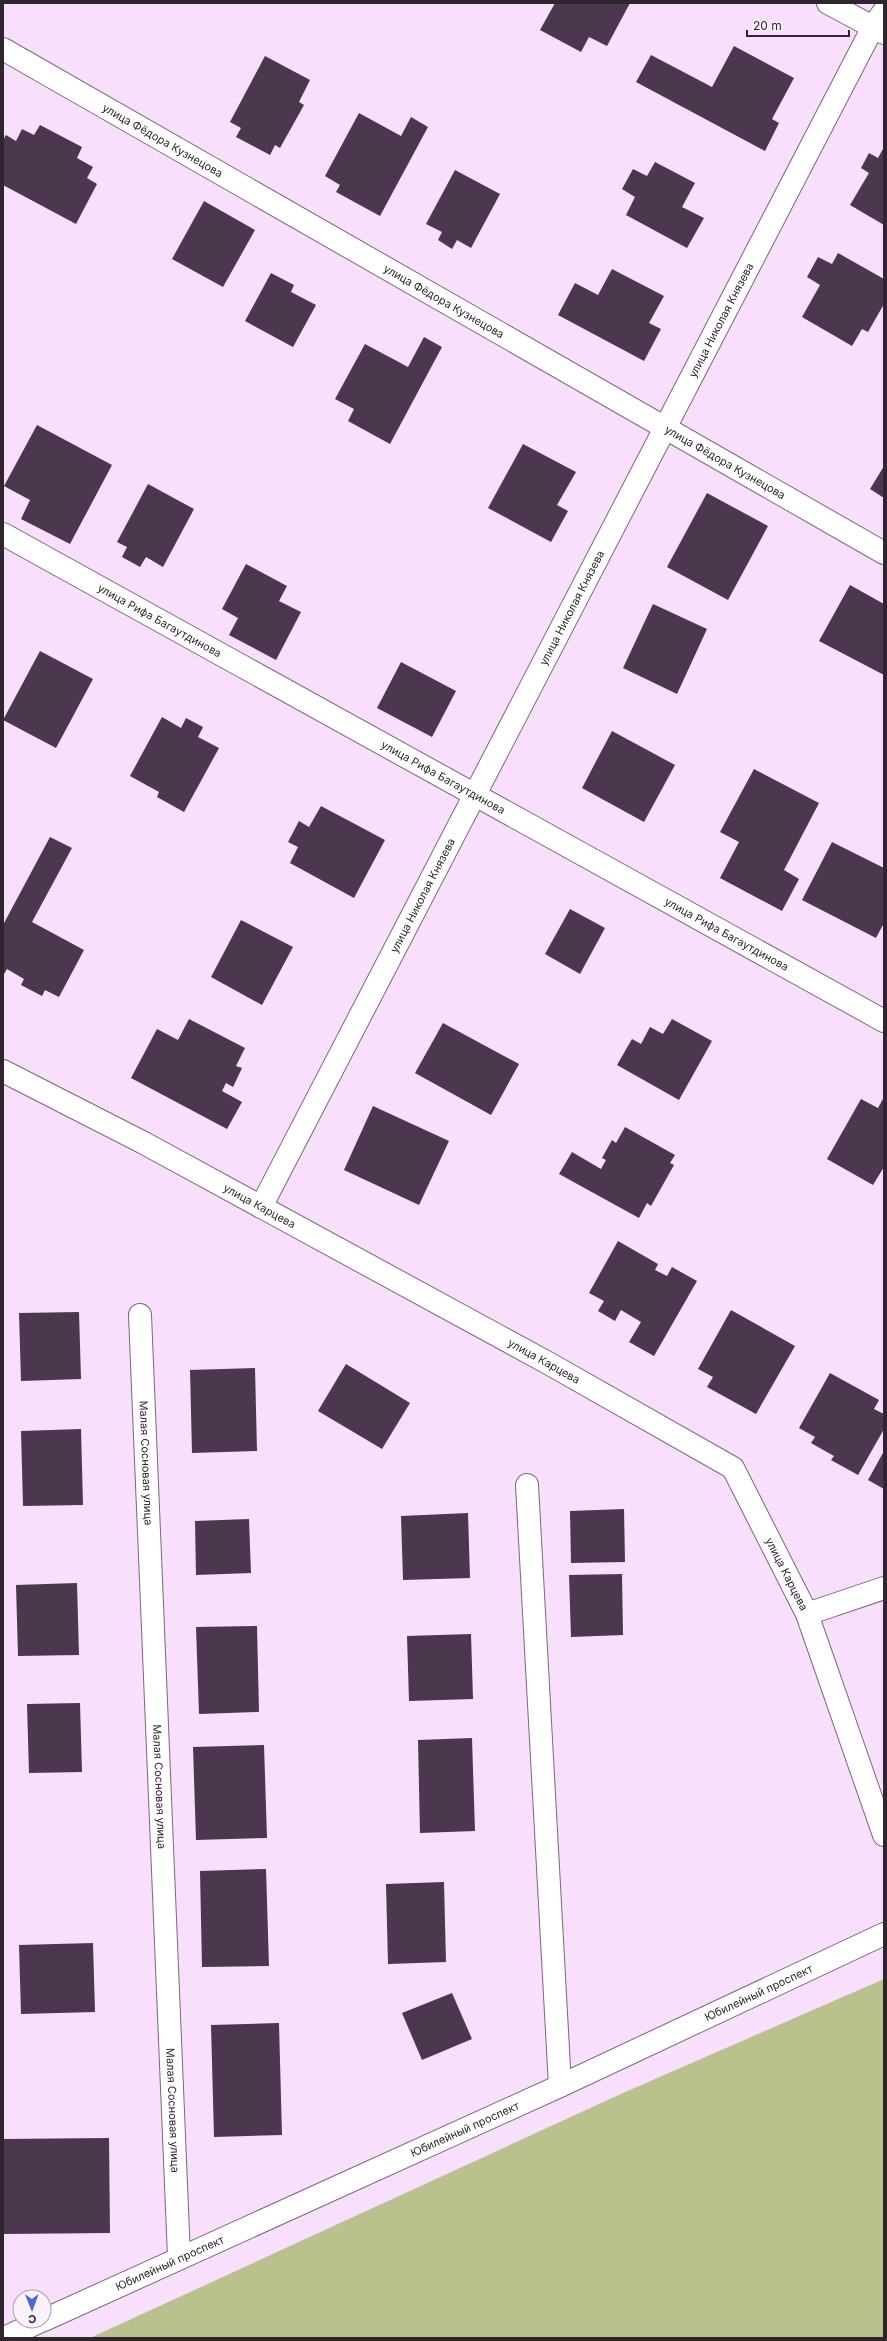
<svg xmlns="http://www.w3.org/2000/svg" width="887" height="2341" font-family="Inter,sans-serif">
	<rect width="100%" height="100%" fill="#f8dffc"/>
	<path fill="#b9c18c" d="M884,1979V2338H90L623,2093Z"/>
	<path fill="#4b374e" d="M555,3H630L607,46L589,37L581,52L540,30Z
		M734,46L794,78L772,119L779,123L765,151L636,82L651,55L712,87Z
		M265,56L310,80L299,102L304,105L280,148L275,145L270,155L236,137L241,128L230,122Z
		M359,113L401,136L411,117L428,127L380,216L336,192L340,185L325,176Z
		M40,125L82,147L77,158L93,167L87,178L97,184L76,224L3,185V140L6,135L16,141L22,129L34,135Z
		M884,147V225L850,205L869,173L861,168L869,153L878,158Z
		M655,162L695,183L682,207L704,218L687,248L626,215L635,197L622,189L633,169L647,176Z
		M455,170L500,194L471,248L457,240L452,249L438,240L442,232L426,224Z
		M204,201L255,230L223,287L172,259Z
		M838,253L884,279V304L868,332L862,329L852,346L802,317L820,285L807,277L818,257L832,264Z
		M612,269L664,296L649,323L661,329L644,361L558,315L575,283L598,295Z
		M271,273L294,285L291,292L316,305L293,347L245,321Z
		M424,337L442,347L390,444L348,421L354,409L335,399L365,344L408,367Z
		M37,425L112,465L70,544L21,519L30,500L4,486Z
		M523,444L576,472L557,505L568,511L551,542L488,508Z
		M884,466V498L870,489Z
		M148,484L194,509L163,567L146,557L140,567L122,557L127,547L117,542Z
		M707,493L768,526L728,600L667,567Z
		M246,564L287,586L279,601L301,612L276,660L229,635L238,618L222,609Z
		M850,585L884,604V675L819,641Z
		M653,604L707,629L677,694L623,668Z
		M40,651L93,679L56,748L3,720Z
		M401,662L456,691L432,737L377,708Z
		M162,717L181,728L186,718L203,727L198,737L219,748L184,812L157,797L159,792L130,776Z
		M612,731L675,765L644,822L582,788Z
		M754,769L819,803L784,870L799,879L782,911L720,878L739,842L720,832Z
		M321,806L385,840L354,898L290,863L298,847L288,842L299,821L309,827Z
		M50,837L72,848L32,922L84,950L59,997L45,990L42,996L21,985L24,979L7,969L3,976V925Z
		M832,842L884,868V923L876,938L802,900Z
		M570,909L605,928L580,974L545,954Z
		M241,920L293,947L262,1005L211,977Z
		M189,1019L245,1048L236,1066L242,1068L233,1087L226,1083L222,1091L242,1102L227,1129L131,1078L157,1029L178,1040Z
		M672,1019L712,1041L679,1100L617,1065L632,1039L641,1044L650,1027L663,1034Z
		M443,1023L519,1064L491,1115L415,1073Z
		M884,1097V1167L873,1185L827,1159L861,1099L878,1108Z
		M373,1106L449,1141L419,1205L344,1170Z
		M625,1127L675,1155L670,1163L674,1165L651,1206L647,1203L639,1218L559,1174L572,1152L601,1169L606,1160L602,1158L612,1140L616,1143Z
		M618,1241L658,1264L655,1270L667,1276L672,1267L697,1281L654,1356L629,1342L641,1322L621,1310L615,1321L598,1311L604,1301L589,1293Z
		M731,1310L795,1346L756,1414L707,1387L713,1377L698,1369Z
		M79,1312L81,1379L21,1381L19,1313Z
		M346,1364L410,1403L382,1449L318,1411Z
		M255,1368L257,1451L192,1453L190,1370Z
		M830,1373L879,1400L874,1409L884,1414V1429L858,1475L831,1460L834,1456L811,1443L815,1437L799,1428Z
		M81,1429L83,1505L23,1506L21,1431Z
		M884,1451V1489L868,1480Z
		M624,1509L625,1562L571,1563L570,1511Z
		M468,1513L470,1578L403,1580L401,1516Z
		M249,1519L251,1573L196,1575L195,1521Z
		M622,1574L623,1635L571,1637L569,1575Z
		M77,1583L79,1655L18,1656L16,1585Z
		M257,1626L259,1712L199,1714L196,1627Z
		M471,1634L473,1699L409,1701L407,1636Z
		M80,1703L82,1772L29,1773L27,1704Z
		M472,1738L475,1831L420,1833L418,1740Z
		M264,1745L267,1838L196,1840L193,1747Z
		M266,1869L269,1966L202,1967L200,1871Z
		M444,1882L446,1962L388,1964L386,1884Z
		M93,1943L95,2012L21,2014L19,1945Z
		M452,1993L472,2039L422,2060L402,2013Z
		M279,2023L282,2135L214,2137L211,2025Z
		M109,2138L110,2233L3,2234V2139Z"/>
	<g fill="none" stroke-linecap="round" stroke-linejoin="round">
		<defs>
			<g id="street">
				<path d="M828,3L884,33"/>
				<path id="s1" d="M3,49L884,553"/>
				<path id="s2" d="M3,534L884,1021"/>
				<path id="s3" d="M3,1071L144,1143L548,1363L733,1468L807,1614L884,1835"/>
				<path id="s4" d="M261,1207L873,27L884,11"/>
				<path id="s5" d="M140,1315L179,2257"/>
				<path d="M527,1485L560,2086"/>
				<path d="M807,1614L884,1588"/>
				<path id="s6" d="M44,2320L560,2086L884,1934"/>
				<path d="M4,2338L41,2321"/>
			</g>
		</defs>
		<use href="#street" stroke="#7c667f" stroke-width="24"/>
		<use href="#street" stroke="#fff" stroke-width="22"/>
	</g>
	<g text-anchor="middle" dominant-baseline="central" stroke-width="4" stroke-linejoin="round" paint-order="stroke">
		<g font-size="11" fill="#2e252f" stroke="#fcf2fe">
			<text stroke="none"><textPath href="#s1" startOffset="184">улица Фёдора Кузнецова</textPath></text>
			<text stroke="none"><textPath href="#s1" startOffset="508">улица Фёдора Кузнецова</textPath></text>
			<text stroke="none"><textPath href="#s4" startOffset="999">улица Николая Князева</textPath></text>
			<text stroke="none"><textPath href="#s1" startOffset="832">улица Фёдора Кузнецова</textPath></text>
			<text stroke="none"><textPath href="#s4" startOffset="675">улица Николая Князева</textPath></text>
			<text stroke="none"><textPath href="#s2" startOffset="179">улица Рифа Багаутдинова</textPath></text>
			<text stroke="none"><textPath href="#s2" startOffset="503">улица Рифа Багаутдинова</textPath></text>
			<text stroke="none"><textPath href="#s4" startOffset="351">улица Николая Князева</textPath></text>
			<text stroke="none"><textPath href="#s2" startOffset="827">улица Рифа Багаутдинова</textPath></text>
			<text stroke="none"><textPath href="#s3" startOffset="290">улица Карцева</textPath></text>
			<text stroke="none"><textPath href="#s3" startOffset="614">улица Карцева</textPath></text>
			<text stroke="none"><textPath href="#s5" startOffset="148">Малая Сосновая улица</textPath></text>
			<text stroke="none"><textPath href="#s3" startOffset="950">улица Карцева</textPath></text>
			<text stroke="none"><textPath href="#s5" startOffset="472">Малая Сосновая улица</textPath></text>
			<text stroke="none"><textPath href="#s6" startOffset="786">Юбилейный проспект</textPath></text>
			<text stroke="none"><textPath href="#s5" startOffset="796">Малая Сосновая улица</textPath></text>
			<text stroke="none"><textPath href="#s6" startOffset="462">Юбилейный проспект</textPath></text>
			<text stroke="none"><textPath href="#s6" startOffset="138">Юбилейный проспект</textPath></text>
		</g>
	</g>
	<rect width="887" height="2341" fill="none" stroke="#2e252f" stroke-width="8"/>
	<g transform="translate(32 2309) rotate(179)"><circle r="19" fill="#fcf2fe" stroke="#aaa0ab"/>
	<path d="M0-3L7 15L0 10L-7 15Z" fill="#5068dd"/>
	<text y="-6" font-size="11" font-weight="bold" text-anchor="middle" fill="#2e252f">С</text>
	</g>
	<path d="M747 30v6h102v-6" fill="none" stroke="#2e252f" stroke-width="2"/>
	<text x="753" y="30" font-size="12" fill="#2e252f" stroke="#fcf2fe" stroke-width="3" paint-order="stroke">20 m</text>
</svg>
